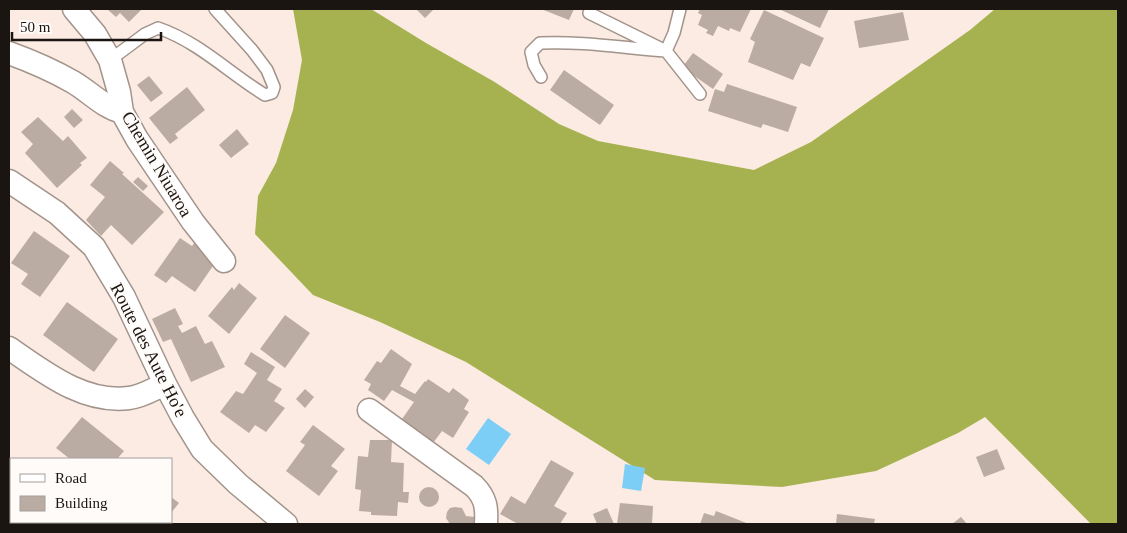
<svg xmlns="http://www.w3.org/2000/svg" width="1127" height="533" font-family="'Times New Roman',serif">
	<rect width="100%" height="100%" fill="#fbebe2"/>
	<path fill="#a6b250" d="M293,9H371L426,43L493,81L559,124L598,141L754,170L811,142L970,30L995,9H1118V524H1091L985,417L958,433L876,471L782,487L655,480L466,362L380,322L313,295L255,234L258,196L276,163L293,110L302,60Z"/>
	<path fill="#7ccef7" d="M488,418L511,434L489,465L466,449Z
		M625,464L645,468L641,491L622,488Z"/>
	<path fill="#bbaca3" d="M107,9H142L129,22L120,13L116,17Z
		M416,9H434L425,18Z
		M541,9H574L569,20Z
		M700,9H751L740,32L730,28L729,31L718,26L713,36L706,33L708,30L698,25L702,15L698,13Z
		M779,9H829L820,28Z
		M764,10L824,38L810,67L801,63L793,80L748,62L755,42L750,39Z
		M903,12L909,40L859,48L854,21Z
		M693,53L723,74L713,89L690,73L684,65Z
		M564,70L614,105L600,125L550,90Z
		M149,76L163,93L151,102L137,85Z
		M727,84L797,107L788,132L763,124L761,128L708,111L715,89L724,92Z
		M187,87L205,110L175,134L178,138L170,144L149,118Z
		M72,109L83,120L74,128L64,117Z
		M38,117L63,141L68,136L87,158L80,163L82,165L57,188L25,153L33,144L21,132Z
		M237,129L249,144L231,158L219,145Z
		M110,161L124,173L122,174L164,212L132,245L111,225L101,236L86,220L105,197L90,185Z
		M138,177L148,186L143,191L133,182Z
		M34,231L70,256L40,297L21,284L28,274L11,263Z
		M180,238L192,246L195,242L215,263L195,292L172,276L166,283L154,275Z
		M239,283L257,298L229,334L208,316L232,287L234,290Z
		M67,302L118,339L94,372L43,335Z
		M175,308L183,324L178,326L182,333L196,326L205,344L212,341L225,367L191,382L171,339L163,342L152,319Z
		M285,315L310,333L285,368L260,349Z
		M391,349L412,364L400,386L415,394L425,381L426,382L428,379L449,393L453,388L469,400L464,409L469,412L453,438L442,431L433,443L402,419L414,402L392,390L384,401L368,390L371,384L364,380L377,361L381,363Z
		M251,352L275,367L267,380L282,389L274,401L285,408L266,432L255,425L249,433L220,412L236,391L243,394L257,373L244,364Z
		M305,389L314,397L305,408L296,399Z
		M82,417L124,451L117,459H70L56,448Z
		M313,425L345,449L331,466L338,471L319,496L286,471L305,445L300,442Z
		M370,440H392L391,462L404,463L403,492H409L408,503L398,502L397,516L371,515V512L359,511L361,490L355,489L358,456L368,457Z
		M997,449L1005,469L984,477L976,457Z
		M551,460L574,473L554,506L567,513L560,524H524L521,523L518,524L500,514L511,496L525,504Z
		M419 497a10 10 0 1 1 20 0a10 10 0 1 1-20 0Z
		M171,497L179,503L171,513Z
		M620,503L653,506L652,524H617Z
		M455,507L462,508L466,516L475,517L479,524H450L446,518L447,512L450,508Z
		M607,508L614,524H597L593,514Z
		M716,511L749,524H700L704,513L714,516Z
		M837,514L875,519L874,524H836Z
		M961,517L967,524H952Z
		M126,522H164L162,524H129Z"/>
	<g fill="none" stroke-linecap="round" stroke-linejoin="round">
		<defs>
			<path id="lane" d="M680,9L674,33L666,51L700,94
				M589,13L660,48
				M110,60L145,34L158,28C199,42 229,73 265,95L272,93L274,87L267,70L252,50L215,9
				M541,77L534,65L531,52L540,43C582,41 624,48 666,51"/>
			<path id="street" d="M74,9L95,34L110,60L119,92L122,112L137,139L193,222L224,261
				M9,53C31,61 52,70 73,82C90,92 103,107 122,112
				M9,181L57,213L94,247L124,297L165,384L183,418L202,449L238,484L286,524
				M9,348C44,372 84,404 129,398C141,397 154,389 165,384
				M369,410L474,486C486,498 487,508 486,524"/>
		</defs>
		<use href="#lane" stroke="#a2938b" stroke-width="14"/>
		<use href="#street" stroke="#a2938b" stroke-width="25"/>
		<use href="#lane" stroke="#fff" stroke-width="11"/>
		<use href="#street" stroke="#fff" stroke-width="22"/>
	</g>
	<g text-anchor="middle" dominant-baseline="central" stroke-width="4" stroke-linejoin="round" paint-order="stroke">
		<g font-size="18" fill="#1b1512" stroke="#fefbf9">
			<text transform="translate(157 164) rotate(59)">Chemin Niuaroa</text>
			<text transform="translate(149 350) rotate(63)">Route des Aute Ho'e</text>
		</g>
	</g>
	<rect width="1127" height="533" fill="none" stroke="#1b1512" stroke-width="20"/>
	<rect x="10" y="458" width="162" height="65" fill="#fefbf9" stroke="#a39f9d"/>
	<rect x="20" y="474" width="25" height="8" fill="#ffffff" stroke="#a39f9d"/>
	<text x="55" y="483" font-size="15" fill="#1b1512">Road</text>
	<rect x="20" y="496" width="25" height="15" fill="#bbaca3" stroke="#a39f9d"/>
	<text x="55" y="508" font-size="15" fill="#1b1512">Building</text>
	<path d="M12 32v8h149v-8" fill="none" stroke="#1b1512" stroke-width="2.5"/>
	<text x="20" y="32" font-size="15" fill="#1b1512" stroke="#fefbf9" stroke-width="4" paint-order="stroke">50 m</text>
</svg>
